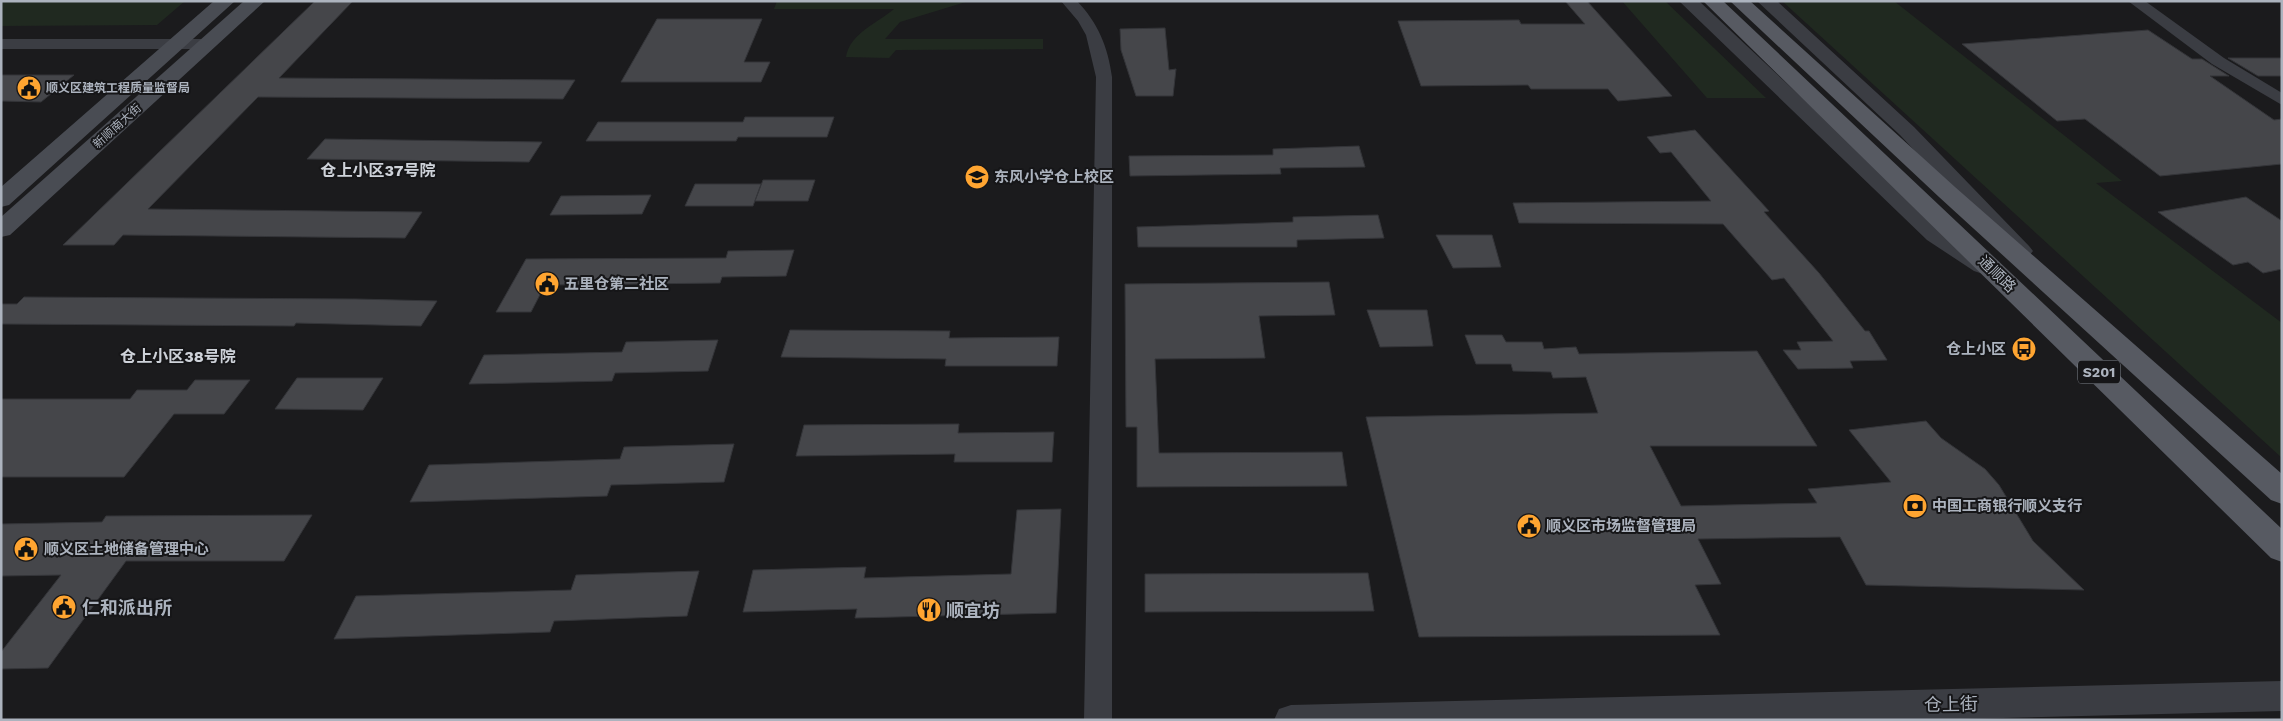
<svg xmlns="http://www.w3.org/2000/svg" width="2283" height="721" font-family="'Work Sans','Noto Sans SC',sans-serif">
	<rect width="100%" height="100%" fill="#1b1b1d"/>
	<path fill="#202920" d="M1,1H185L157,25L1,26Z
		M777,1H969L900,22L885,39H1043V49L896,50L889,58L846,57C850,33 878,23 894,9H774Z
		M1622,1H1665L1766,98H1707Z
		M1782,1H1894L2122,181L2096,183L2282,323V458Z"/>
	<path fill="#45464a" stroke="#343539" d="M315,1H353L279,78L575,80L563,99L258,97L148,209L422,212L405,238L123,235L114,245H63Z
		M1565,1H1587L1672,96L1618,101L1608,89H1531L1528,85L1421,86L1398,21L1519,20L1521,24H1585Z
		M657,19H762L744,62H770L761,82H621Z
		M1165,28L1169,70L1176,69L1173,96H1136L1121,50L1120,29Z
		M2148,30L2192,59H2202L2229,76H2210L2274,120L2282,119V164L2160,176L2085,119L2057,121L1962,44Z
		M2228,58H2282V76H2258Z
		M1,75H74L41,102L1,101Z
		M745,117H834L827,137H738L736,141H586L598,122H743Z
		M1695,130L1769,211L1764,212L1819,273L1865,331H1869L1887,360L1850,361L1853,368L1798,369L1783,350H1801L1797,342L1833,341L1784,278L1772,280L1723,224L1519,223L1513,203L1711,201L1671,152L1660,153L1647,137Z
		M325,139L542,142L529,162L307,159Z
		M1359,146L1365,167L1280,168L1281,174L1130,176L1129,156L1273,155V149Z
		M763,180H815L808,201H755Z
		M695,184H761L753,206H685Z
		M651,195L642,214L550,215L561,196Z
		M2246,197L2282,221V269L2263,273L2248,262L2233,265L2158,212Z
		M1378,215L1384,238L1297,240V247H1138L1137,227L1293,222V217Z
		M1436,235H1492L1501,267L1453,268Z
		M794,250L786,276L722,277L720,283L545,285L531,312H496L526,259L726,258L728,251Z
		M1329,282L1335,315L1259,316L1265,358L1155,359L1159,453L1342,452L1347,486L1137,487V427H1126L1125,284Z
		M24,297L356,299L437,301L421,326L296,323L294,326L1,324V304H17Z
		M1367,310H1427L1433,346L1380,347Z
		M790,330L950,331L949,338L1059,337L1057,366H945L946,359L781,357Z
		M1465,335H1502L1506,342H1542L1544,349L1576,347L1579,354L1757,351L1817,446H1650L1681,506L1817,503L1808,489L1891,482L1849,430L1926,421L1941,438L1985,469L1999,485L2033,541L2084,590L1866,585L1840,537L1698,539L1721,584L1695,585L1720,635L1419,637L1366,417L1598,413L1586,377L1553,378L1551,372L1513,371L1511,364H1476Z
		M718,340L708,371L615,373L612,381L469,384L484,355L622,352L626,342Z
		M297,378H383L363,410L275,409Z
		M195,380H250L224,414H174L124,477H1V399H130L137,390H187Z
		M959,424L958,433L1054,432L1052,462H954L955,454L796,456L804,425Z
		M734,444L724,482L611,485L607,496L410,502L429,465L620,459L624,447Z
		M1061,509L1056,613L855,618L857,609L743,612L753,570L866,567L864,578L1011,574L1017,510Z
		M312,515L284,561H126L48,668L1,669V652L61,575L1,576V524L102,522L106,516Z
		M699,571L687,616L554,621L550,632L334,639L356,596L571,590L576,575Z
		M1368,573L1374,611L1145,612V574Z"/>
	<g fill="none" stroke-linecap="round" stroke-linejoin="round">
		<path fill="#3b3d43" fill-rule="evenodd" d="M1061,1H1077C1098,23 1108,47 1112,77V720H1084L1096,77L1086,35L1078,21Z
			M2128,1H2145L2224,58L2282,93V105L2212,64Z
			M1,39H208L216,44L208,49H1Z"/>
		<path fill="#3b3d43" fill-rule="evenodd" d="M1679,1H1699L1943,230L1992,261L1995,266L1992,271L1983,274L1974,271L1927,240Z
			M1757,1H1777L1914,127L2029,246L2033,251L2029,256L2021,258L2013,256L1900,135Z
			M2282,681V711L1919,720H1274L1279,709L1291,705Z"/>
		<path fill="#494c53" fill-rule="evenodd" d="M214,1H235L9,205L1,207V187Z
			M244,1H265L10,235L1,237V217Z"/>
		<path fill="#575a62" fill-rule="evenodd" d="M1703,1H1723L2282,529V562L2271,558Z
			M1730,1H1750L1955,187L2282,474V504L2271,500L1939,197Z"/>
	</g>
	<defs>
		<symbol id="civic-disc" viewBox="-11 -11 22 22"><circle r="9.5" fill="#ffa531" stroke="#161618"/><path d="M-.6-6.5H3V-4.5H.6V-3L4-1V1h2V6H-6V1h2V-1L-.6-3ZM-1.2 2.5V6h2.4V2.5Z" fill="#111"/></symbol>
		<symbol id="school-disc" viewBox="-11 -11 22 22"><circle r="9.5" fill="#ffa531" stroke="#161618"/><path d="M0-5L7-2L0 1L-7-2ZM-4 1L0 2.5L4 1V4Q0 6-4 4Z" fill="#111"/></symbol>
		<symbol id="bus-disc" viewBox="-11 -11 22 22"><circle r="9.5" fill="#ffa531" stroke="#161618"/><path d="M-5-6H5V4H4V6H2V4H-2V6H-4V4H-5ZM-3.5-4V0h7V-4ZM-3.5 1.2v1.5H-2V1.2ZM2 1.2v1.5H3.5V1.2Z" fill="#111"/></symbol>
		<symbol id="bank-disc" viewBox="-11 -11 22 22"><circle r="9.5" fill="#ffa531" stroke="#161618"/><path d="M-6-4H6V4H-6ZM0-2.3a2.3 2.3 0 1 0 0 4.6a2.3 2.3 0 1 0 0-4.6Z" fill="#111"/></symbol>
		<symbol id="restaurant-disc" viewBox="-11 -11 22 22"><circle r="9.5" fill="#ffa531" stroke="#161618"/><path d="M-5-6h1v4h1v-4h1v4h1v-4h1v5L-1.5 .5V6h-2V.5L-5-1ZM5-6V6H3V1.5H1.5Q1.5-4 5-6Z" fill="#111"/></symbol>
	</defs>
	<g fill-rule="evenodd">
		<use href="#civic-disc" x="15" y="74" width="28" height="28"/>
		<use href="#school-disc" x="963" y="163" width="28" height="28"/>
		<use href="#civic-disc" x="533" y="270" width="28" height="28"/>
		<use href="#bus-disc" x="2010" y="335" width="28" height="28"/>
		<use href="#bank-disc" x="1901" y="492" width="28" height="28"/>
		<use href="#civic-disc" x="1515" y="512" width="28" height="28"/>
		<use href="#civic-disc" x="12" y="535" width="28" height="28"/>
		<use href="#civic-disc" x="50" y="593" width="28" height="28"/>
		<use href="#restaurant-disc" x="915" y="596" width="28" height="28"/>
	</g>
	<g text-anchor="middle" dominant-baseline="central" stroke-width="4" stroke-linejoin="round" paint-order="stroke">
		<g font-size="12" font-weight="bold" fill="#acb3be" stroke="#161618" text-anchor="start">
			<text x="46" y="88">顺义区建筑工程质量监督局</text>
		</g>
		<g font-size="12" fill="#acb3be" stroke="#161618">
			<text transform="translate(117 126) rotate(-42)">新顺南大街</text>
		</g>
		<rect fill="#161618" stroke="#7f848c" stroke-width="1" x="2078" y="360.5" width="42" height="23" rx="4"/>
		<g font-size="14" font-weight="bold" fill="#acb3be">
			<text x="2099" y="372">S201</text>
		</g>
		<g font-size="15" font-weight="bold" fill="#acb3be" stroke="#161618" text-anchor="start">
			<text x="994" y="177">东风小学仓上校区</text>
			<text x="564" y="284">五里仓第二社区</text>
			<text x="2006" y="349" text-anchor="end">仓上小区</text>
			<text x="1932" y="506">中国工商银行顺义支行</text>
			<text x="1546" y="526">顺义区市场监督管理局</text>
			<text x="44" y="549">顺义区土地储备管理中心</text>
		</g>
		<g font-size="15" fill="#acb3be" stroke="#161618">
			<text transform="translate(1997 274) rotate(44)">通顺路</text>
		</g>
		<g font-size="16" font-weight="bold" fill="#ced2d9" stroke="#161618">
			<text x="378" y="170">仓上小区37号院</text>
			<text x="178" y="356">仓上小区38号院</text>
		</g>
		<g font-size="18" font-weight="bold" fill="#acb3be" stroke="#161618" text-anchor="start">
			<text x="82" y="607">仁和派出所</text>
			<text x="946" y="610">顺宜坊</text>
		</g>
		<g font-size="18" fill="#acb3be" stroke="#161618">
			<text transform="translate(1951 704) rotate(-1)">仓上街</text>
		</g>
	</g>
	<rect width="2283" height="721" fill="none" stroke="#acb3be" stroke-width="5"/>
</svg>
